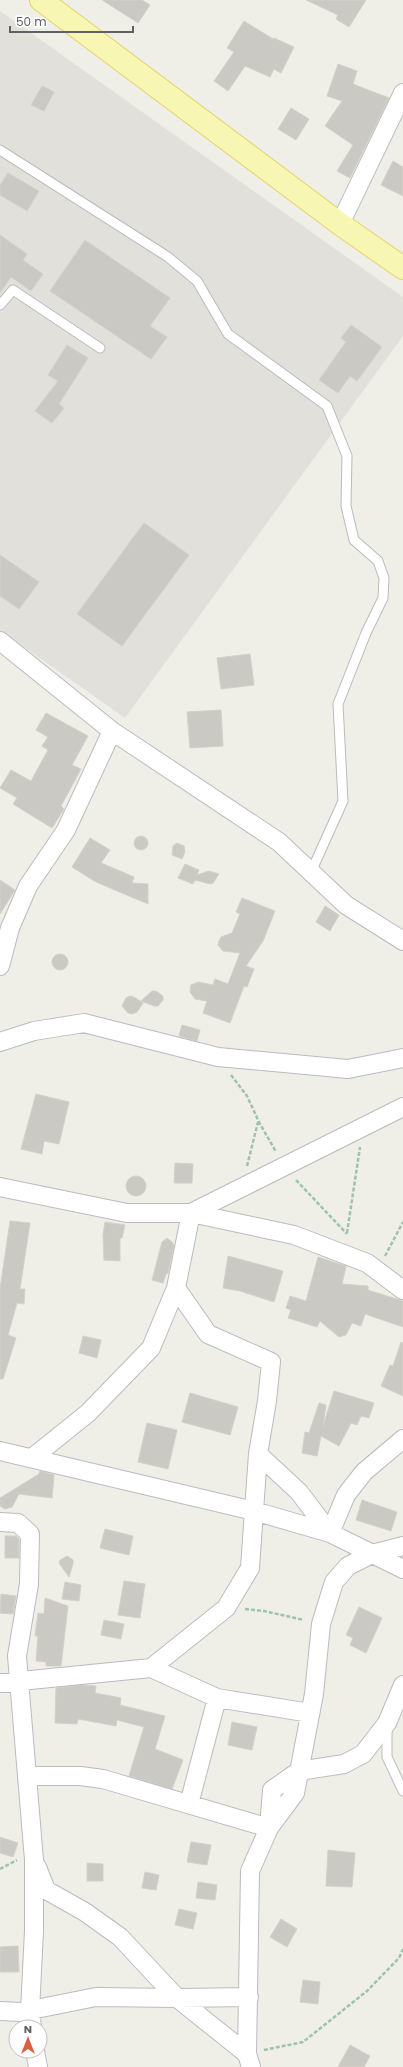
<svg xmlns="http://www.w3.org/2000/svg" width="403" height="2067" font-family="Poppins,sans-serif">
	<rect width="100%" height="100%" fill="#efefe7"/>
	<path fill="#e1e0db" d="M0,11L403,297V336L125,718L0,630Z"/>
	<path fill="#cbc9c4" stroke="#d4d1c6" d="M102,0H142L150,5L138,23Z
		M306,0H366L349,27L336,19L338,15Z
		M244,21L273,39L274,38L294,47L281,73L274,69L270,77L245,66L228,91L214,81L234,52L227,48Z
		M338,64L357,71L353,84L389,98L350,178L337,171L353,145L325,126L342,101L327,96Z
		M42,86L54,92L44,111L31,105Z
		M291,108L309,119L296,140L278,129Z
		M393,161L403,167V196L381,185Z
		M8,173L39,191L27,211L0,195V185Z
		M0,235L27,254L23,260L43,274L31,291L11,277L0,293Z
		M85,240L170,298L150,326L167,337L151,359L50,291Z
		M351,325L382,347L357,381L350,376L338,393L319,380L346,342L341,338Z
		M67,345L88,358L59,404L64,408L52,423L35,411L58,381L48,375Z
		M144,523L189,555L122,646L77,614Z
		M0,555L39,582L19,609L0,596Z
		M250,654L254,685L221,689L217,658Z
		M221,710L223,746L190,748L187,712Z
		M46,713L88,736L72,765L81,769L61,806L64,809L52,828L13,804L17,798L0,788L11,770L31,781L48,750L42,746L48,737L36,730Z
		M134 843a7 7 0 1 1 14 0a7 7 0 1 1-14 0Z
		M90,838L110,850L101,863L134,877L132,883L148,884V904L96,882L72,867Z
		M177,843L184,846L185,852L182,859L172,855L173,846Z
		M185,864L199,870L197,875L209,871L219,874L213,883L210,884L195,880L193,884L178,878Z
		M0,880L15,890L0,914Z
		M242,898L275,911L263,941L246,966L254,969L247,987L244,986L230,1023L203,1013L207,1001L195,999L190,992L191,985L198,982L213,985L215,979L228,984L240,953L223,951L218,945L219,941L221,937L232,933L240,914L236,912Z
		M325,906L339,915L330,931L316,922Z
		M52 962a8 8 0 1 1 16 0a8 8 0 1 1-16 0Z
		M152,991H156L163,996V1000L158,1006H154L141,1001Z
		M130,996L134,997L143,1003L137,1012L132,1014L128,1013L122,1006L126,998Z
		M182,1025L200,1030L197,1041L179,1036Z
		M36,1094L69,1102L59,1144L44,1141L42,1154L21,1149Z
		M175,1163L193,1164L192,1183H174Z
		M126 1186a10 10 0 1 1 20 0a10 10 0 1 1-20 0Z
		M10,1221L30,1223L20,1289H25L24,1304L17,1303L8,1335L16,1338L3,1379H0V1289Z
		M105,1222L125,1225L122,1238H120V1261L104,1260L103,1235Z
		M167,1238L172,1242L174,1245L168,1273L166,1274L163,1283L152,1280L162,1242Z
		M228,1256L283,1271L274,1302L240,1291L223,1288Z
		M318,1257L346,1266L342,1284L368,1286V1290L403,1301V1327L365,1314L361,1326L352,1323L346,1335L339,1337L320,1321L317,1327L288,1318L291,1310L286,1308L290,1296L306,1301Z
		M83,1336L101,1340L97,1358L79,1353Z
		M401,1342L403,1343V1396L381,1386L390,1365L393,1366Z
		M334,1391L374,1403L369,1418L361,1416L357,1425L351,1423L339,1446L321,1436L317,1456L302,1453L305,1432L309,1433L319,1403L326,1405L323,1426Z
		M190,1393L238,1407L230,1435L182,1422Z
		M147,1423L177,1430L168,1469L138,1462Z
		M40,1471L54,1475L52,1498L19,1494L12,1507L5,1509L0,1506V1498L39,1474Z
		M362,1500L397,1512L391,1531L356,1520Z
		M105,1529L133,1536L129,1555L100,1548Z
		M5,1536H16L19,1539V1558H5Z
		M67,1556L73,1560V1564L69,1577L59,1563L60,1560Z
		M124,1581L145,1584L140,1618L118,1615Z
		M65,1582L81,1585L79,1601L62,1599Z
		M1,1594L16,1596L13,1614L0,1613Z
		M45,1598L68,1606L61,1666H46V1662L36,1661L38,1636H35L38,1613L44,1614Z
		M359,1607L382,1618L366,1653L350,1645L353,1638L346,1635Z
		M104,1620L124,1624L121,1639L101,1635Z
		M82,1685L96,1686L95,1693L121,1698L120,1705L165,1716L155,1749L183,1760L172,1789L129,1776L144,1727L117,1720L116,1726L78,1719L77,1724L55,1723L56,1688Z
		M232,1722L257,1727L252,1750L228,1745Z
		M0,1837L18,1843L13,1857L0,1853Z
		M191,1842L211,1845L207,1865L187,1862Z
		M328,1850L355,1853L352,1887L326,1886Z
		M87,1863L103,1864V1881H87Z
		M145,1872L159,1875L156,1890L142,1888Z
		M198,1882L217,1885L215,1900L196,1898Z
		M179,1909L197,1913L193,1929L175,1925Z
		M281,1919L297,1929L287,1947L270,1937Z
		M18,1946L19,1972H0V1947Z
		M303,1980L320,1982L318,2004L300,2002Z
		M350,2045L370,2056L364,2067H338Z"/>
	<g fill="none" stroke-linecap="round" stroke-linejoin="round">
		<defs>
			<path id="service" d="M0,150L168,257L197,281L228,334L327,406L347,456L346,506L354,540L378,561L384,578L383,598L366,633L338,704L343,801L311,872
				M0,305L13,290L100,348
				M387,1727V1757L403,1791"/>
			<path id="minor" d="M340,224L403,93
				M0,641L112,731L279,842L346,905L403,941
				M0,966L10,928L28,886L66,830L112,731
				M0,1042L34,1031L84,1023L218,1057L348,1069L403,1058
				M0,1187L127,1213H191L294,1235L367,1263L403,1290
				M191,1213L403,1107
				M176,1288L208,1334L271,1362L267,1401L258,1454L299,1492L330,1533
				M0,1451L254,1511L330,1533L403,1569
				M32,1458L88,1413L151,1348L176,1288L191,1213
				M0,1522L18,1523L30,1534L29,1584L17,1656L34,1860V1931L30,2011L32,2027
				M330,1533L346,1495L364,1472L403,1439
				M151,1668L217,1698L310,1713
				M0,1683L151,1668L226,1608L250,1568L258,1454
				M27,1776H80L103,1779L269,1828L272,1790L299,1771L344,1764L363,1754L387,1723L403,1685
				M189,1804L217,1698
				M37,1867L46,1890L85,1912L120,1937L177,1998L247,2054
				M0,2011L21,2012L96,1997L177,1998L249,1997
				M35,2051L38,2067
				M251,2067L247,2054L250,1871L269,1828L295,1793L314,1694L321,1624L334,1582L348,1566L372,1554L403,1546"/>
			<path id="primary" d="M41,0L340,224L403,268"/>
		</defs>
		<use href="#service" stroke="#b9bbbf" stroke-width="11"/>
		<use href="#minor" stroke="#b9bbbf" stroke-width="20"/>
		<use href="#primary" stroke="#e6d36a" stroke-width="24"/>
		<path stroke="#9ec2ad" stroke-width="2.5" stroke-dasharray="4 2" stroke-linecap="butt" d="M231,1075L247,1096L259,1122L276,1152
			M247,1166L258,1122
			M296,1180L347,1234
			M347,1233L360,1147
			M385,1256L403,1222
			M245,1609L264,1611L304,1620
			M0,1869L17,1860
			M264,2050L303,2042L367,1991L399,1958L403,1949"/>
		<use href="#service" stroke="#fff" stroke-width="9"/>
		<use href="#minor" stroke="#fff" stroke-width="18"/>
		<use href="#primary" stroke="#f8f6b3" stroke-width="22"/>
	</g>
	<g transform="translate(28 2039)"><circle r="19" fill="#ffffff" stroke="#bfc0c2"/>
	<path d="M0-3L7 15L0 10L-7 15Z" fill="#db6041"/>
	<text y="-6" font-size="11" font-weight="bold" text-anchor="middle" fill="#5f6166">N</text>
	</g>
	<path d="M10 26v6h123v-6" fill="none" stroke="#5f6166" stroke-width="2"/>
	<text x="16" y="26" font-size="12" fill="#5f6166" stroke="#ffffff" stroke-width="3" paint-order="stroke">50 m</text>
</svg>
